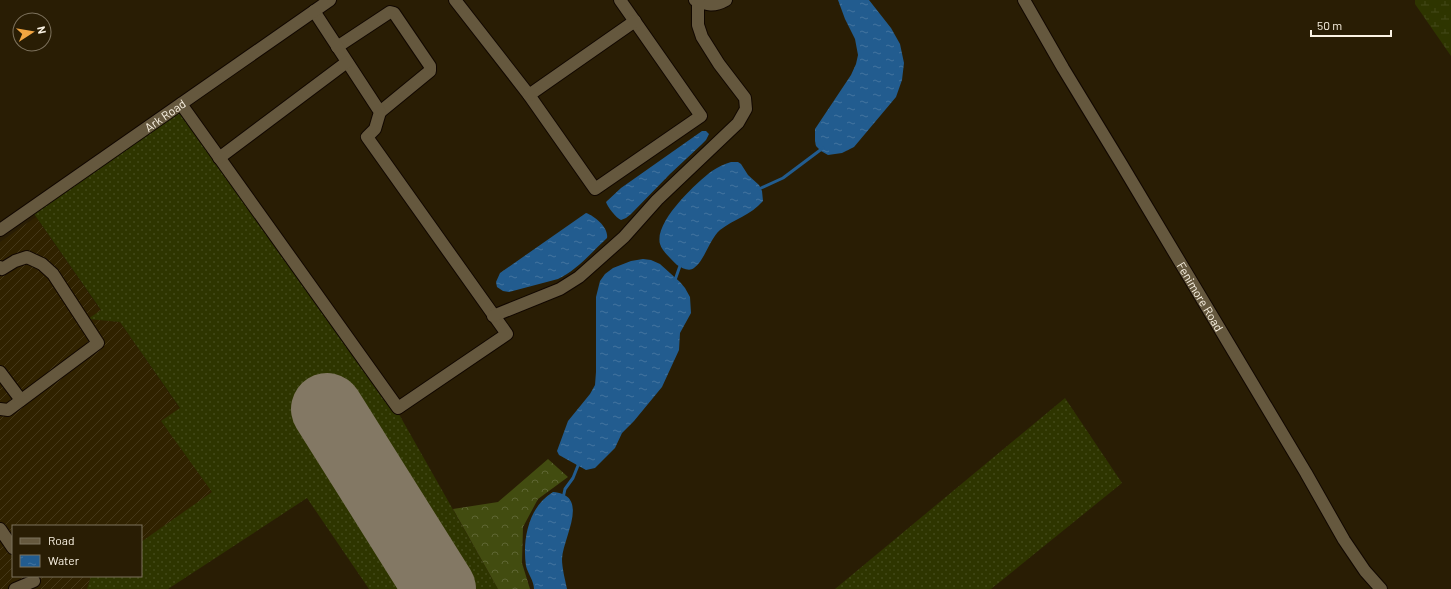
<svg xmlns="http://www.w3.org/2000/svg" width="1451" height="589" font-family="Barlow,sans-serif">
	<defs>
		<pattern id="industrial-furrows" width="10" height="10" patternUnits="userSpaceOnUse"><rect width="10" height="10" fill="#302200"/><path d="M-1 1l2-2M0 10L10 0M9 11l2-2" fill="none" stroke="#453819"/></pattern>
		<pattern id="grass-dots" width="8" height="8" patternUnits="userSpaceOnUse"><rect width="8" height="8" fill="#2e3500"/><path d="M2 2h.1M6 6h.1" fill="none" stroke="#434919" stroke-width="1.8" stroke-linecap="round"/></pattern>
		<pattern id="forest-crowns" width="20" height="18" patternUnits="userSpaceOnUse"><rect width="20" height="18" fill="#424c10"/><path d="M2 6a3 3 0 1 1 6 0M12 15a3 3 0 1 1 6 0" fill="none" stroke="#5e6633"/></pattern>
		<pattern id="wetland-marsh" width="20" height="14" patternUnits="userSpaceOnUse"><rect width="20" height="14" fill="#2e3500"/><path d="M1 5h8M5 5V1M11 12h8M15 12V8" fill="none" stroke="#434919"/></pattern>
		<pattern id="water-ripples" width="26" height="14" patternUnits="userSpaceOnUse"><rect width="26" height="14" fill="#225c8f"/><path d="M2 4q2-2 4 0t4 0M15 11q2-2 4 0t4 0" fill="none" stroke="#43749f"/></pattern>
	</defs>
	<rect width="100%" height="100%" fill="#291d04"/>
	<path fill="url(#industrial-furrows)" d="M36,217L101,311L89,319L120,322L180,409L161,421L213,492L141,542V526H13V576H91L87,589H0V242Z"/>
	<path fill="url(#grass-dots)" d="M182,103L400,416L498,589H369L307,498L168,589H87L91,576H141V542L212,492L161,421L180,408L120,322L88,319L101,310L30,208Z
		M1065,398L1122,483L991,589H835Z"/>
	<path fill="url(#forest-crowns)" d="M548,459L568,477L538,499L523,527L522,563L530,589H498L453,509L498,502Z"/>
	<path fill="url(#wetland-marsh)" d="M1415,0H1451V56L1415,4Z"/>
	<path fill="url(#water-ripples)" d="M838,0H869L891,28L900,44L904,63L902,80L896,97L854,147L842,153L828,155L821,151L816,146L815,141V129L851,75L856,64L858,55L855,39L845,19Z
		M702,131H706L709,134L706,140L701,145L670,174L631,214L626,218L621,220C616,218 607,206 606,202L621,188Z
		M731,162H738L741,164L748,175L759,185L762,191L763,201C751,215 734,219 720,230C709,240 705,260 694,268C689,272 682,268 677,265C672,260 662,251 660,244C654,222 696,183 712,171C718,167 724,164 731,162Z
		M586,213C595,216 609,228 607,238C593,251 576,271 558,279L509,292L503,291L497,287L496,282L500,273Z
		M643,259L651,260L660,264L680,282L685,288L690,297L691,313L680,333L679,350L662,387L634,421L622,433L615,448L595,468L586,470L559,455L557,451L568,421L590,394L595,385L596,372V297L600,281L605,274L613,268L631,261Z
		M553,492C591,495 563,537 562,559C562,568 565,579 567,589H534C534,581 528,574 526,566C522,539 529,506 553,492Z"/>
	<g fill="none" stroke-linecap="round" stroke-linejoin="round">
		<path stroke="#225c8f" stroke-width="3" d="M759,189L783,178L823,148
			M675,280L681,263
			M563,498L565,489L573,478L579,463"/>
		<path stroke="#837864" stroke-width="72" d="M327,409L440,589"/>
		<defs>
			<g id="minor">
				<path d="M455,0L529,95L595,189L701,116L620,0"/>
				<path d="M695,0C707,5 714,7 726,0"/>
				<path id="s1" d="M1024,0L1063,68L1122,165L1306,473L1344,540L1365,571L1381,589"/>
				<path d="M337,47L390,12L394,13L430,66V71L380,112"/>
				<path d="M529,95L635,21"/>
				<path d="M181,104L398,408L507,334L367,137L375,129L380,112L314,11"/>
				<path d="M219,158L347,62"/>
				<path id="s2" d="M0,230L330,0"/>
				<path d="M0,267L2,269L15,261L27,257L42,264L53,274L98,343L8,410L0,409"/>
				<path d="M493,316L560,289L579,277L624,237L657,200L738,123L746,109L745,98L719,64L702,37L698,25V2"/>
				<path d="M0,372L21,400"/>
				<path d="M0,529L13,548"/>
				<path d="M15,589L34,581"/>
			</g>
		</defs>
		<use href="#minor" stroke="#110700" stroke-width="14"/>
		<use href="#minor" stroke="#65583e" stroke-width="12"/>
	</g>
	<g text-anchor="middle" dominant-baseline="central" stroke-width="3" stroke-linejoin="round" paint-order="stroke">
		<g font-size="12" fill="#faf2e3" stroke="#291d04">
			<text stroke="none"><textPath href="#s2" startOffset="201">Ark Road</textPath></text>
			<text stroke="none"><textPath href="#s1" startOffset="345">Fenimore Road</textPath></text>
		</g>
	</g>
	<rect x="12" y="525" width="130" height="52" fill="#291d04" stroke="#7d725d"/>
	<rect x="20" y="538" width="20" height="6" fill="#65583e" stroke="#7d725d"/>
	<text x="48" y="545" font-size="12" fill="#faf2e3">Road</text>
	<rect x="20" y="555" width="20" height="12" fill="url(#water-ripples)" stroke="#7d725d"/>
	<text x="48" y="565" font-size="12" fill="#faf2e3">Water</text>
	<g transform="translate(32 32) rotate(78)"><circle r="19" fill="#291d04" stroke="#7d725d"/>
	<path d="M0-3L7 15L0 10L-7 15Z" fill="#f2a541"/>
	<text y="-6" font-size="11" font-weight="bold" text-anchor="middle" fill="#faf2e3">N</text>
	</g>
	<path d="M1311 30v6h80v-6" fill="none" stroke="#faf2e3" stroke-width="2"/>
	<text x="1317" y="30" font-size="12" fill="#faf2e3" stroke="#291d04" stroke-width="3" paint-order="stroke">50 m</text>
</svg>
